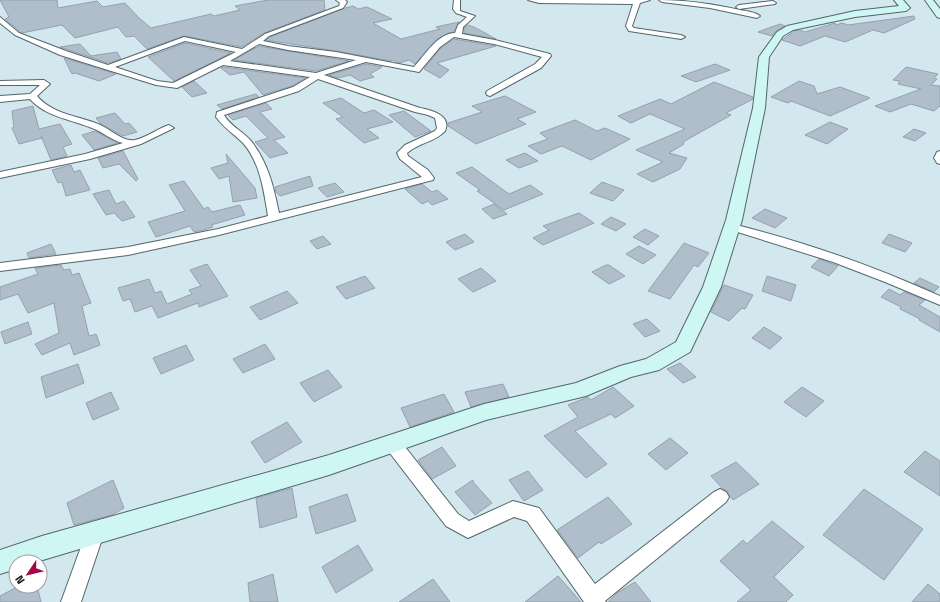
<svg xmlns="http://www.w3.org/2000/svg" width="940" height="602" font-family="'Space Grotesk',sans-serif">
	<rect width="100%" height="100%" fill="#d2e7ee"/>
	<path fill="#b0bdcb" stroke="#94a1ae" d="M0,0H57L58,8L97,1L103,7L125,3L139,18L151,28L211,14L214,16L240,10L235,6L268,0H324L325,10L264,33L242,47L184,36L147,49L134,36L126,37L118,27L75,38L62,25L22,33L5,19L9,17Z
		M353,6L358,9L367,7L392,19L373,23L401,39L440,29L436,27L459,22L454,32L448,33L436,40L415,64L409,60L399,63L393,60L392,61L336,51L266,40L270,37L345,8Z
		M914,16L915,19L884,33L873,30L845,42L825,36L800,46L782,40L794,31L800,30L805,32L835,23L836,25L842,23L848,25Z
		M780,24L785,26L776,31L772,36L758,32Z
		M468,25L476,28L496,39L464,33V28Z
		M454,39L496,46L437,63L449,70L440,78L424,69L441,48Z
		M185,43L231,53L174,81L148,57Z
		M80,44L91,56L117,52L121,59L108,63L60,47Z
		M259,46L288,51L349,61L316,71L234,60Z
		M64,58L116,74L99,81L75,73L72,74Z
		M366,64L382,67L370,74L374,77L360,81L350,75L338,78L329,75Z
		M715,64L730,70L696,82L681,76Z
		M223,67L306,78L292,86L263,95L244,72L230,75L221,68Z
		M906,67L938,74L934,78L937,79L931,85L940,86V106L934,111L911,104L890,112L875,106L921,89L898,84L900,81L893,80Z
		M194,81L207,93L192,97L182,87Z
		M799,81L814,86L817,94L840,87L870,98L830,116L791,101L788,103L771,97Z
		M714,82L753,97V99L726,113L731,115L683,142L684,144L669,153L687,158L680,169L653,182L637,174L663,162L636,150L685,129L650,114L631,123L618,116L660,99L671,104Z
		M256,94L259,97L222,109L217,105Z
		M505,96L536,112L517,119L526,124L476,144L448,126V123L482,112L472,106Z
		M341,98L364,113L374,110L393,122L367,129L379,138L364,143L336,119L343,117L323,103Z
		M266,103L272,109L260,112L285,137L274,140L288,153L270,158L255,142L268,138L246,116L233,120L228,115Z
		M33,106L39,129L60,124L72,144L63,147L67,156L51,160L41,136L42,138L19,144L12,128L14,127L12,111Z
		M404,111L431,131L415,137L389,115Z
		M115,113L125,124L129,123L137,132L123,136L101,124L96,118Z
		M575,120L597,131L605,128L630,139L591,160L562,146L541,154L528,146L548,139L540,133Z
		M830,122L848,129L827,144L805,135Z
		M914,129L926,133L915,141L903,137Z
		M95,131L110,139L118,143L94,150L82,135Z
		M123,151L138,179L136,181L119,164L103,168L98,158Z
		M525,153L538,161L519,168L506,160Z
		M226,154L255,188L257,198L233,202L229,176L219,179L211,168L228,163Z
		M71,165L74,172L80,170L90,190L66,196L62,182L58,183L52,170Z
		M472,167L509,194L530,185L543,194L504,210L477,191L480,190L456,173Z
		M310,176L313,186L280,196L276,192L275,187Z
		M184,181L204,209L208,207L212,212L240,205L245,215L211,225L213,227L204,230L194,232L190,226L156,237L148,222L185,211L169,185Z
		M602,182L624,190L613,201L590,193Z
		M335,183L344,192L327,197L318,188Z
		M422,184L432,192L437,190L448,199L432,205L428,201L422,204L405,189Z
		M109,190L116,204L124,201L135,217L122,221L114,213L106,215L93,194Z
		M494,204L507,214L493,219L482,209Z
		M765,209L787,218L775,228L752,218Z
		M579,213L594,223L543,245L533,238L549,230L543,226Z
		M611,217L626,224L616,231L601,224Z
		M645,229L659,236L648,245L633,237Z
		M465,234L474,242L455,250L446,242Z
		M889,234L912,243L905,252L882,243Z
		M323,236L331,244L317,249L310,241Z
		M684,243L709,253L698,267L694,265L670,299L648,291Z
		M51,244L56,254L29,258L27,253Z
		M639,246L656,255L643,264L626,254Z
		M819,259L830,263L838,266L829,276L811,267Z
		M207,264L228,296L199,307L198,303L158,318L152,306L135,312L130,299L123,301L118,288L149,279L155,293L161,291L167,304L192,294L189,290L201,286L190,270Z
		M61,265L64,270L70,269L72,275L79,273L91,303L82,306L89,336L96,334L100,345L74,355L70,343L42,355L35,344L59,333L54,303L28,313L18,294L0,300V287L38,274L35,268Z
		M606,265H609L625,276L609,284L592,272Z
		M481,268L496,281L473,292L458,279Z
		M365,276L375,288L346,299L336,287Z
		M767,276L796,285L791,301L762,291Z
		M920,278L939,287L934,292L914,283Z
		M724,285L753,295L745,309L742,308L729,321L711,312Z
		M889,289L900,295L904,292L925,300L919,305L940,317V332L919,320L920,319L900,309L901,307L881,297Z
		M287,291L298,303L260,320L250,307Z
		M647,319L660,331L645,337L633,324Z
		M28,322L32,334L5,344L1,332Z
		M764,327L782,338L770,349L752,338Z
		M265,344L275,359L243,373L233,359Z
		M186,345L194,360L161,374L153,358Z
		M680,363L696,377L683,383L667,369Z
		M78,364L84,383L46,398L41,377Z
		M328,370L342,387L314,402L300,383Z
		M503,384L509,397L471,407L465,392Z
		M613,387L634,406L615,418L611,414L575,431L607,464L586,478L544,436L578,417L568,405L588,397L591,400Z
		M802,387L824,401L806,417L784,402Z
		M111,392L119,409L93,420L86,403Z
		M444,394L454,412L410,427L401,408Z
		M287,422L302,442L265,463L251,442Z
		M670,438L688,453L666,470L648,454Z
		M442,447L456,466L432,479L418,460Z
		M925,451L940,461V496L904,472Z
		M736,462L759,484L733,500L727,491L722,488L711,476Z
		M528,471L543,490L524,501L509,480Z
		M113,480L124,508L112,515L74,525L67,503Z
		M473,480V482L492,503L475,515L455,492Z
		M292,488L297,517L260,528L256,498Z
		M864,489L923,529L884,580L823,535Z
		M347,494L356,521L316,534L309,507Z
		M608,497L632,524L601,544L599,542L578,558L557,530Z
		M772,521L804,547L774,577L793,595L786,602H737L751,590L720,561L743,540L747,544Z
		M358,545L373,570L336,593L322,567Z
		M273,574L278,602H250L248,583Z
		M558,576L581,602H525Z
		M433,579L450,602H399Z
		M635,582L651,602H608L617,593Z
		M928,584L940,594V602H912Z
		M19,586H37L41,602H0V596Z"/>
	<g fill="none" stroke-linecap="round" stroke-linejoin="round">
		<defs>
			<path id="street" d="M336,0H345L347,2L343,8L269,36L263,41L288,46L336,52L414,67C424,56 438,33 455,33L458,25L467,17L456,13L453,9L454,0H460V11L475,16L463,27L462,34L495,40L550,54L551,56L541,68L490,96L487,95L486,93L487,91L535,64L542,57L494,44L454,37L440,47L419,72L366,62L324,75L420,108C431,110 452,115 445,131C435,142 418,143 407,153L408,156L428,170L434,178L433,180L219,235L128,255L0,271V263L128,247L218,229L268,216C264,191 260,162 243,143C234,134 223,127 216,117L217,112L293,87L310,77L223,65L177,88L156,85L60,55L15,35L0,23V17L19,33L66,51L108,65L184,37L242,49L265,34L339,6L340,3ZM185,41L236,52L173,83L157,81L115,67ZM259,44L288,50L356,60L316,73L230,61ZM318,79L415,112L428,115L435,118L437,128L435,131L405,145L397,153L400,159L422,177L279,213C274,188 268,162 251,141C244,132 230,126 224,115L299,91Z
				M528,0H650L640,3L632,26L634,28L681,35L685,37L681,39L629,31L626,26L633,4L539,3Z
				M659,0C686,0 713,4 740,10C746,11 755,12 760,16L757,18L710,8L662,2Z
				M773,1L776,3L775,4L739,9L736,7L739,5Z
				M44,80L50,84L37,96C52,114 78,116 98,124C109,128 122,142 135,140C145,138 156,130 166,126L169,125L174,128L141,144L90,159L0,178V172L85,154L123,143C111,140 103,132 92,128C70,119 46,117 30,99L0,102V96L30,94L40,85H0V81Z
				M940,151V164L937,163L934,158L937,152Z
				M732,224C803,241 873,266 940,296V305L885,282L833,262L728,229L726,227L728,225Z
				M392,436L398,438L458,514L469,521L513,501L539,508L595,584L714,492L720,489L726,492L729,497L726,502L605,601L606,602H584L527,521L514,517L468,538L446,526L386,448L384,443L386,438Z
				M95,525L101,527L104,533L81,602H61L86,533L89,527Z"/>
			<path id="secondary" d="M894,0H903L910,8L906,11L855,17L793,30L783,36L769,57L765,108L742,220L721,287L690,352L659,370L631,377L586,396L486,420L329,475L36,562H16V569L0,574V550L42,536L329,455L484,404L576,383L620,366L646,359L676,342L703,287L726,220L753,108L759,57L777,32L787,26L855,11L899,6Z
				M925,0H933L940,9V18L937,17Z"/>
		</defs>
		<use href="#street" stroke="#53666b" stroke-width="2"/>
		<use href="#secondary" stroke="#53666b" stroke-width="2"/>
		<use href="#street" fill="#fff" fill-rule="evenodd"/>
		<use href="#secondary" fill="#cef6f3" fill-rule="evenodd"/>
	</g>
	<g transform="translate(28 574) rotate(235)"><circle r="19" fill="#ffffff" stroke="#9c9fa0"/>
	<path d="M0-3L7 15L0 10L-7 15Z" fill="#a1074a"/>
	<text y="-6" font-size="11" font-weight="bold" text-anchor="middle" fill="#070e11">N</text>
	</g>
</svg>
